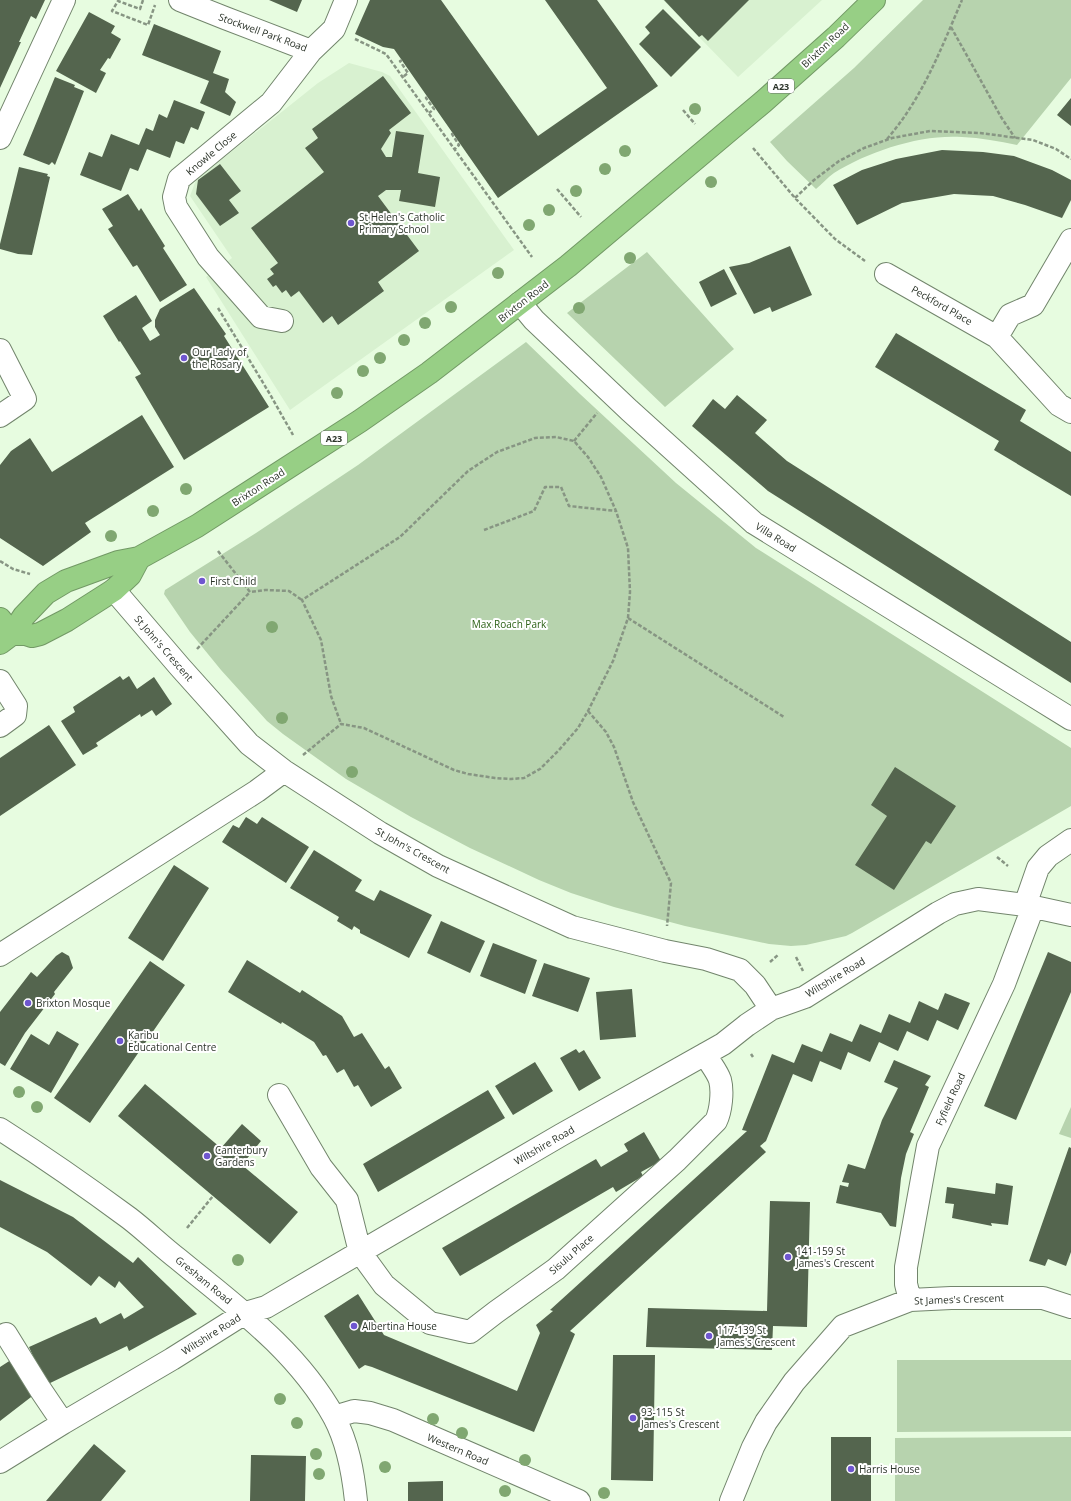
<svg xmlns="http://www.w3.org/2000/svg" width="1071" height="1501" font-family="'Open Sans',sans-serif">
	<rect width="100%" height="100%" fill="#e7fce0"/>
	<path fill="#d8f1d0" d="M663,0H822L738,77Z
		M349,63L382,72L390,76L514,250L290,410L206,277L232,258L190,196L196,180L318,83Z"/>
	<path fill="#b7d3ae" d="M923,0H1071V78L1017,145C999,141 981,138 962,137C921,134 869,151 834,173C828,177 822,184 816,189L787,161L770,142L854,68Z
		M647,252L734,349L665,407L567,313Z
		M526,342L580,394L676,483L756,548L1071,748V806L852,933L846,936L806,945L791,946L769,944L685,926L614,907L571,893L539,880L470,848L411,817L346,779L283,734L267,721L221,670L190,632L164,594L165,590L256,533L358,465Z
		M1071,1107V1138L1059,1134Z
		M897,1360H1071V1431L897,1432Z
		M1071,1437V1501H895V1438Z"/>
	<path fill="#54654e" d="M0,0H45L36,19L31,16L19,42H21L0,88Z
		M269,0H302L297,12Z
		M370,0H441L538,136L607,88L545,0H597L658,86L498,198L394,49L383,47L355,34Z
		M664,0H749L708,41L702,35L699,37Z
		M663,9L701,47L671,77L639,44L650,33L645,27Z
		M89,12L115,26L111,33L121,39L110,59L108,58L100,70L106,73L96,93L56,71Z
		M154,24L221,51L213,73L229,79L225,92L236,102L230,116L200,103L209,81L142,55Z
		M383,76L411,113L389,130L391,133L381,149L386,157H392L396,131L424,135L418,173L440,177L435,207L399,201L401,190H386L378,196L419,251L378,282L384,291L338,325L332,316L323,323L299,291L291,297L286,290L282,293L276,285L273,287L267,279L274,274L270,269L278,263L251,228L324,172L305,148L318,138L312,129Z
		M55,77L75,85L74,87L84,91L55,165L52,162L49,165L23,155Z
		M1071,98V126L1057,115Z
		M174,100L205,112L198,130L191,127L184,144L176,141L170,158L147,149L138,171L130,168L121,191L80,175L89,152L102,157L111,134L139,145L146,128L153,131L159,114L167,118Z
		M942,150L983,152L1014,156L1052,170L1071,180V200L1062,218L1025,205L993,196L954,194L902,203L857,225L833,185L862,170L896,159Z
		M220,164L241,191L229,200L239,213L220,226L196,194L198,180Z
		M19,167L48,174L47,176L50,177L32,255L18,254L0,249V244Z
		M128,194L139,211L141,208L165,246L163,248L187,285L160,302L137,265L133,267L108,229L113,226L102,209Z
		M790,246L812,295L772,312L770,307L754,314L729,267L749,263Z
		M724,269L737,294L711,307L699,282Z
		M194,288L226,334L224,336L269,407L184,460L135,377L141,374L120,341L119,342L103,316L136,295L152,321L142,328L150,341L160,335L155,327V320L160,309Z
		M896,333L1026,410L1020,421L1071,452V496L994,450L999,441L875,367Z
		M737,395L767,420L755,433L787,461L1071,642V683L768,491L692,426L713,399L725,409Z
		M142,415L174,467L85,523L91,532L43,566L0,538V465L11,451L30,438L52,472Z
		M120,676L123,680L129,676L137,689L154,677L172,704L156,716L152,710L141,717L140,714L96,743L98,746L83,755L61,721L75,712L73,707Z
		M49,725L76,765L0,816V758Z
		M895,767L956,806L931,844L926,841L894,890L855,865L887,816L871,805Z
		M246,817L257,824L262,817L309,847L286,883L222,842L233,825L239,828Z
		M314,850L362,880L355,891L374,901L380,890L432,915L409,958L360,933V930L354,926L352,930L337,921L339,917L290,888Z
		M174,865L209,888L163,961L128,938Z
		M441,921L485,941L470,973L427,953Z
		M493,943L537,960L525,994L480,976Z
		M62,952L69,956L73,968L54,992L55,994L25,1033L5,1066L0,1063V1012L31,972L37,977L56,956Z
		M1048,952L1071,962V992L1016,1120L984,1106Z
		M247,960L300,993L302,990L342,1016L354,1037L362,1033L385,1069L389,1066L402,1088L371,1107L358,1085L354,1087L344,1069L337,1073L326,1055L323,1056L314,1042L282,1022L281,1024L228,992Z
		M150,961L185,985L90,1123L54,1098Z
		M544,963L590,978L578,1012L532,996Z
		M632,989L636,1037L600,1040L596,992Z
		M945,993L970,1003L958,1030L937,1020L928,1041L907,1031L898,1051L879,1042L870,1062L848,1052L841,1070L820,1061L812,1082L793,1074L766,1141L760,1146L766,1152L570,1331L575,1334L534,1432L372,1367L365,1365L359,1369L324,1316L358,1294L384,1335L517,1391L540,1333L536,1325L553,1311L550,1310L747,1131L742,1130L772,1054L794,1063L802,1044L822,1052L830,1033L852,1042L860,1024L881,1033L889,1014L910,1023L919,1001L938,1010Z
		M57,1031L79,1044L51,1093L10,1069L31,1034L49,1045Z
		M576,1049L579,1053L584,1050L601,1078L579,1091L560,1058Z
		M894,1060L931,1076L925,1085L929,1087L910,1132L914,1134L906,1154L901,1178L896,1227L890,1226L881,1213L836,1203L840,1185L848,1187L849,1183L842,1182L848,1164L865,1169L882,1120L898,1088L884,1082Z
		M535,1062L553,1091L513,1115L495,1086Z
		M145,1084L221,1148L242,1124L261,1141L242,1165L298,1212L270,1244L118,1116Z
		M488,1090L505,1118L378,1192L363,1164Z
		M644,1132L661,1161L641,1172L643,1176L616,1192L613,1187L460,1276L442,1248L596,1159L601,1167L628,1151L624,1144Z
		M1069,1147L1071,1148V1252L1066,1266L1048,1259L1045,1266L1029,1261Z
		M0,1180L73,1217L133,1263L138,1257L197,1314L129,1351L127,1346L46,1385L29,1347L96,1317L100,1324L121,1313L124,1319L144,1307L119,1281L115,1288L99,1276L91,1286L47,1252L0,1227Z
		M996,1183L1013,1186L1008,1225L991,1223L992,1226L952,1218L954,1204L945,1203L947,1187L995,1194Z
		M770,1201L810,1202L807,1327L773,1326L772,1350L646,1347L648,1308L767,1311Z
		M613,1355H655L653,1481L611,1480Z
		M14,1358L35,1394L0,1421V1367Z
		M831,1437H871V1501H831Z
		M94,1444L126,1471L101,1501H46Z
		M251,1455L306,1456L305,1501H250Z
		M443,1481V1501H408V1482Z"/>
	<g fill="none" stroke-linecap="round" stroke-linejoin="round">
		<defs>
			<path id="minor" d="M180,0L225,18L311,51L334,29L346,0
				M0,138L64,0
				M886,274L997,337L1059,405L1071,412
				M520,303L534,320L629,410L754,523L1071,719
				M282,321L261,317L208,257L176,207L174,197L179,179L271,103L311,51
				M997,337L1010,315L1033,305L1071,240
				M0,350L25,399L0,416
				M114,590L180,667L249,744L284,771L380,833L438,866L572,927L665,951L706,959L740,970L755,985L771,1009
				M0,681L16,706L15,715L0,726
				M1025,905L1071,915
				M0,955L257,791L284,771
				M279,1095L321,1167L347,1200L360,1252L384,1285L430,1323L470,1332L496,1312L556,1269L677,1160L716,1121C721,1111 723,1091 720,1080C717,1071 709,1062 705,1054
				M0,1129C44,1157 87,1187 129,1218C146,1231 161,1246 178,1259C235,1306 297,1350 334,1417C348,1443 353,1472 356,1501
				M910,1300L906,1284V1267L928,1146L1004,984L1033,907
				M6,1334L40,1389L63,1423
				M334,1417L354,1411L370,1413L393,1420L579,1501
				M0,1462L63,1423L172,1359L245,1313L266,1307L561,1135L723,1044L747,1025L771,1009L805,997L938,913L955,904L978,899L1025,905L1038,868L1048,856L1071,840
				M731,1501L753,1447L766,1422L794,1382L843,1326L910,1300L951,1298H1043L1071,1307"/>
			<path id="highway" d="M0,619L12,634
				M12,634H26L32,636L40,634L67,620L114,590L130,575L139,558
				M0,643L12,634L24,616L46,593L66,581L118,562L139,558L197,526L360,421L429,373L568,266L763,102L836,37L874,0"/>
		</defs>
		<use href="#minor" stroke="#72856c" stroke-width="24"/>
		<use href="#highway" stroke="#729965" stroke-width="24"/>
		<path stroke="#879583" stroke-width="2.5" stroke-dasharray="4 2" stroke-linecap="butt" d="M143,0L140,9L118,1L112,11L148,25L155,5
			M951,27L1001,117L1015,138
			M355,39L386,54L532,257
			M402,60L400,61L408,73L403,77
			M427,97L426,98L434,109L429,113
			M683,110L695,124
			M453,134H452L459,145L455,149
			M887,139C922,99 941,49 962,0
			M753,148L795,198L835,239L865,261
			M557,189L581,217
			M795,198L814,180L839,161L864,148L892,138L930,131L980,133L1033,140L1056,149L1071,159
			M218,308L271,396L293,435
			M574,441L597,413
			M484,530L534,511L545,487H561L569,506L616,511
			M218,551L250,592L265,590L289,591L302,600
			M0,561L13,569L30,574
			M628,618L784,717
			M197,649L250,592
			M588,711L606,732L614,747L633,802L671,883L667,926
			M303,755L341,724L364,728L454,770L468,774L495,778L511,779L524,778L540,769L559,750L578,728L588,711L613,661L628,618L630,592L628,548L616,511L601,477L588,457L574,441L556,437L535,438L497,452L468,471L400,537L302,600L321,640L331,696L341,724
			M997,857L1008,866
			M796,957L803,971
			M770,962L778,955
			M751,1054L753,1057
			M187,1228L213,1196"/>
		<use href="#minor" stroke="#fff" stroke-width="22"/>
		<use href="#highway" stroke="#97cf85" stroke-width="22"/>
	</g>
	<g fill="#80a771">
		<circle cx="695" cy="109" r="6"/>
		<circle cx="625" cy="151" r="6"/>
		<circle cx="605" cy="169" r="6"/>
		<circle cx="711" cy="182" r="6"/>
		<circle cx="576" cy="191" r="6"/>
		<circle cx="549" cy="210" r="6"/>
		<circle cx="529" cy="225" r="6"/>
		<circle cx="630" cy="258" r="6"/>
		<circle cx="498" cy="273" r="6"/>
		<circle cx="451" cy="307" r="6"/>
		<circle cx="579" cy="308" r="6"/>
		<circle cx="425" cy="323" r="6"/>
		<circle cx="404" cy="340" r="6"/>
		<circle cx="380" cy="358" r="6"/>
		<circle cx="363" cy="371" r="6"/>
		<circle cx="337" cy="393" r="6"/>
		<circle cx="186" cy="489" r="6"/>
		<circle cx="153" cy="511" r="6"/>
		<circle cx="111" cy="536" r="6"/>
		<circle cx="272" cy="627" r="6"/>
		<circle cx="282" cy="718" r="6"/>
		<circle cx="352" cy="772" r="6"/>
		<circle cx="19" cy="1092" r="6"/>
		<circle cx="37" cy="1107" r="6"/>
		<circle cx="238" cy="1260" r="6"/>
		<circle cx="280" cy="1399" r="6"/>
		<circle cx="433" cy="1419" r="6"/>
		<circle cx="297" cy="1423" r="6"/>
		<circle cx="462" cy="1433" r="6"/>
		<circle cx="316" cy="1454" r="6"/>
		<circle cx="525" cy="1460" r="6"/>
		<circle cx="385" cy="1467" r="6"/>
		<circle cx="319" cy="1474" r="6"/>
		<circle cx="505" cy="1491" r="6"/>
		<circle cx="604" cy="1493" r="6"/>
	</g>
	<g fill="#6f56cf" stroke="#fff" stroke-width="1.5">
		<circle cx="351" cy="223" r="4"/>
		<circle cx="184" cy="358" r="4"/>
		<circle cx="202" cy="581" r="4"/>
		<circle cx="28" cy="1003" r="4"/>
		<circle cx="120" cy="1041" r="4"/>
		<circle cx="207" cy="1156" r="4"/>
		<circle cx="788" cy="1257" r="4"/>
		<circle cx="354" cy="1326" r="4"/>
		<circle cx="709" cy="1336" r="4"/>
		<circle cx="633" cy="1418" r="4"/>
		<circle cx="851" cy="1469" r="4"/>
	</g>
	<g text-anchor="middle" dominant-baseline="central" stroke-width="4" stroke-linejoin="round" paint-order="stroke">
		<g fill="#fff" stroke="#6b716a" stroke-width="1">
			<rect x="768" y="79" width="26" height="14" rx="3"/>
			<rect x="321" y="431" width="26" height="14" rx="3"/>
		</g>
		<g font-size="9" font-weight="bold" fill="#2c342a">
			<text x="781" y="86">A23</text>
			<text x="334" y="438">A23</text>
		</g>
		<g font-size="10" fill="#2c342a" stroke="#fff">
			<text transform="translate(263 32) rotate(20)">Stockwell Park Road</text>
			<text transform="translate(825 45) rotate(-43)">Brixton Road</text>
			<text transform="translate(211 153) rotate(-40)">Knowle Close</text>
			<text transform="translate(523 301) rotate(-38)">Brixton Road</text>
			<text transform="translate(942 305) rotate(30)">Peckford Place</text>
			<text transform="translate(258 487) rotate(-33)">Brixton Road</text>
			<text transform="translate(776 537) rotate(32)">Villa Road</text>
			<text transform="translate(164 648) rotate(49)">St John's Crescent</text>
			<text transform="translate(413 850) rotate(29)">St John's Crescent</text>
			<text transform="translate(835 977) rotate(-31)">Wiltshire Road</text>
			<text transform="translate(950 1099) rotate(-65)">Fyfield Road</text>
			<text transform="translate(544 1145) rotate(-30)">Wiltshire Road</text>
			<text transform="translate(571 1254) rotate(-41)">Sisulu Place</text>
			<text transform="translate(204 1280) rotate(39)">Gresham Road</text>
			<text transform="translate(959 1299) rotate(-2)">St James's Crescent</text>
			<text transform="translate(211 1334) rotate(-32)">Wiltshire Road</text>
			<text transform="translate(458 1449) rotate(23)">Western Road</text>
		</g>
		<g font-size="10" fill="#2c342a" stroke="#fff" text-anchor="start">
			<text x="359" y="217">St Helen's Catholic<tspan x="359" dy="12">Primary School</tspan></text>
			<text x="192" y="352">Our Lady of<tspan x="192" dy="12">the Rosary</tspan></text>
			<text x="210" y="581">First Child</text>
			<text x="36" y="1003">Brixton Mosque</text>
			<text x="128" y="1035">Karibu<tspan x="128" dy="12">Educational Centre</tspan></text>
			<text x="215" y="1150">Canterbury<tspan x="215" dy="12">Gardens</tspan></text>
			<text x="796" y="1251">141-159 St<tspan x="796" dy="12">James's Crescent</tspan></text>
			<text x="362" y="1326">Albertina House</text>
			<text x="717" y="1330">117-139 St<tspan x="717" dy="12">James's Crescent</tspan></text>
			<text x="641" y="1412">93-115 St<tspan x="641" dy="12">James's Crescent</tspan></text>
			<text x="859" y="1469">Harris House</text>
		</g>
		<g font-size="10" fill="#2c6116" stroke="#fff">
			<text x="509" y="624">Max Roach Park</text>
		</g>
	</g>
</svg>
